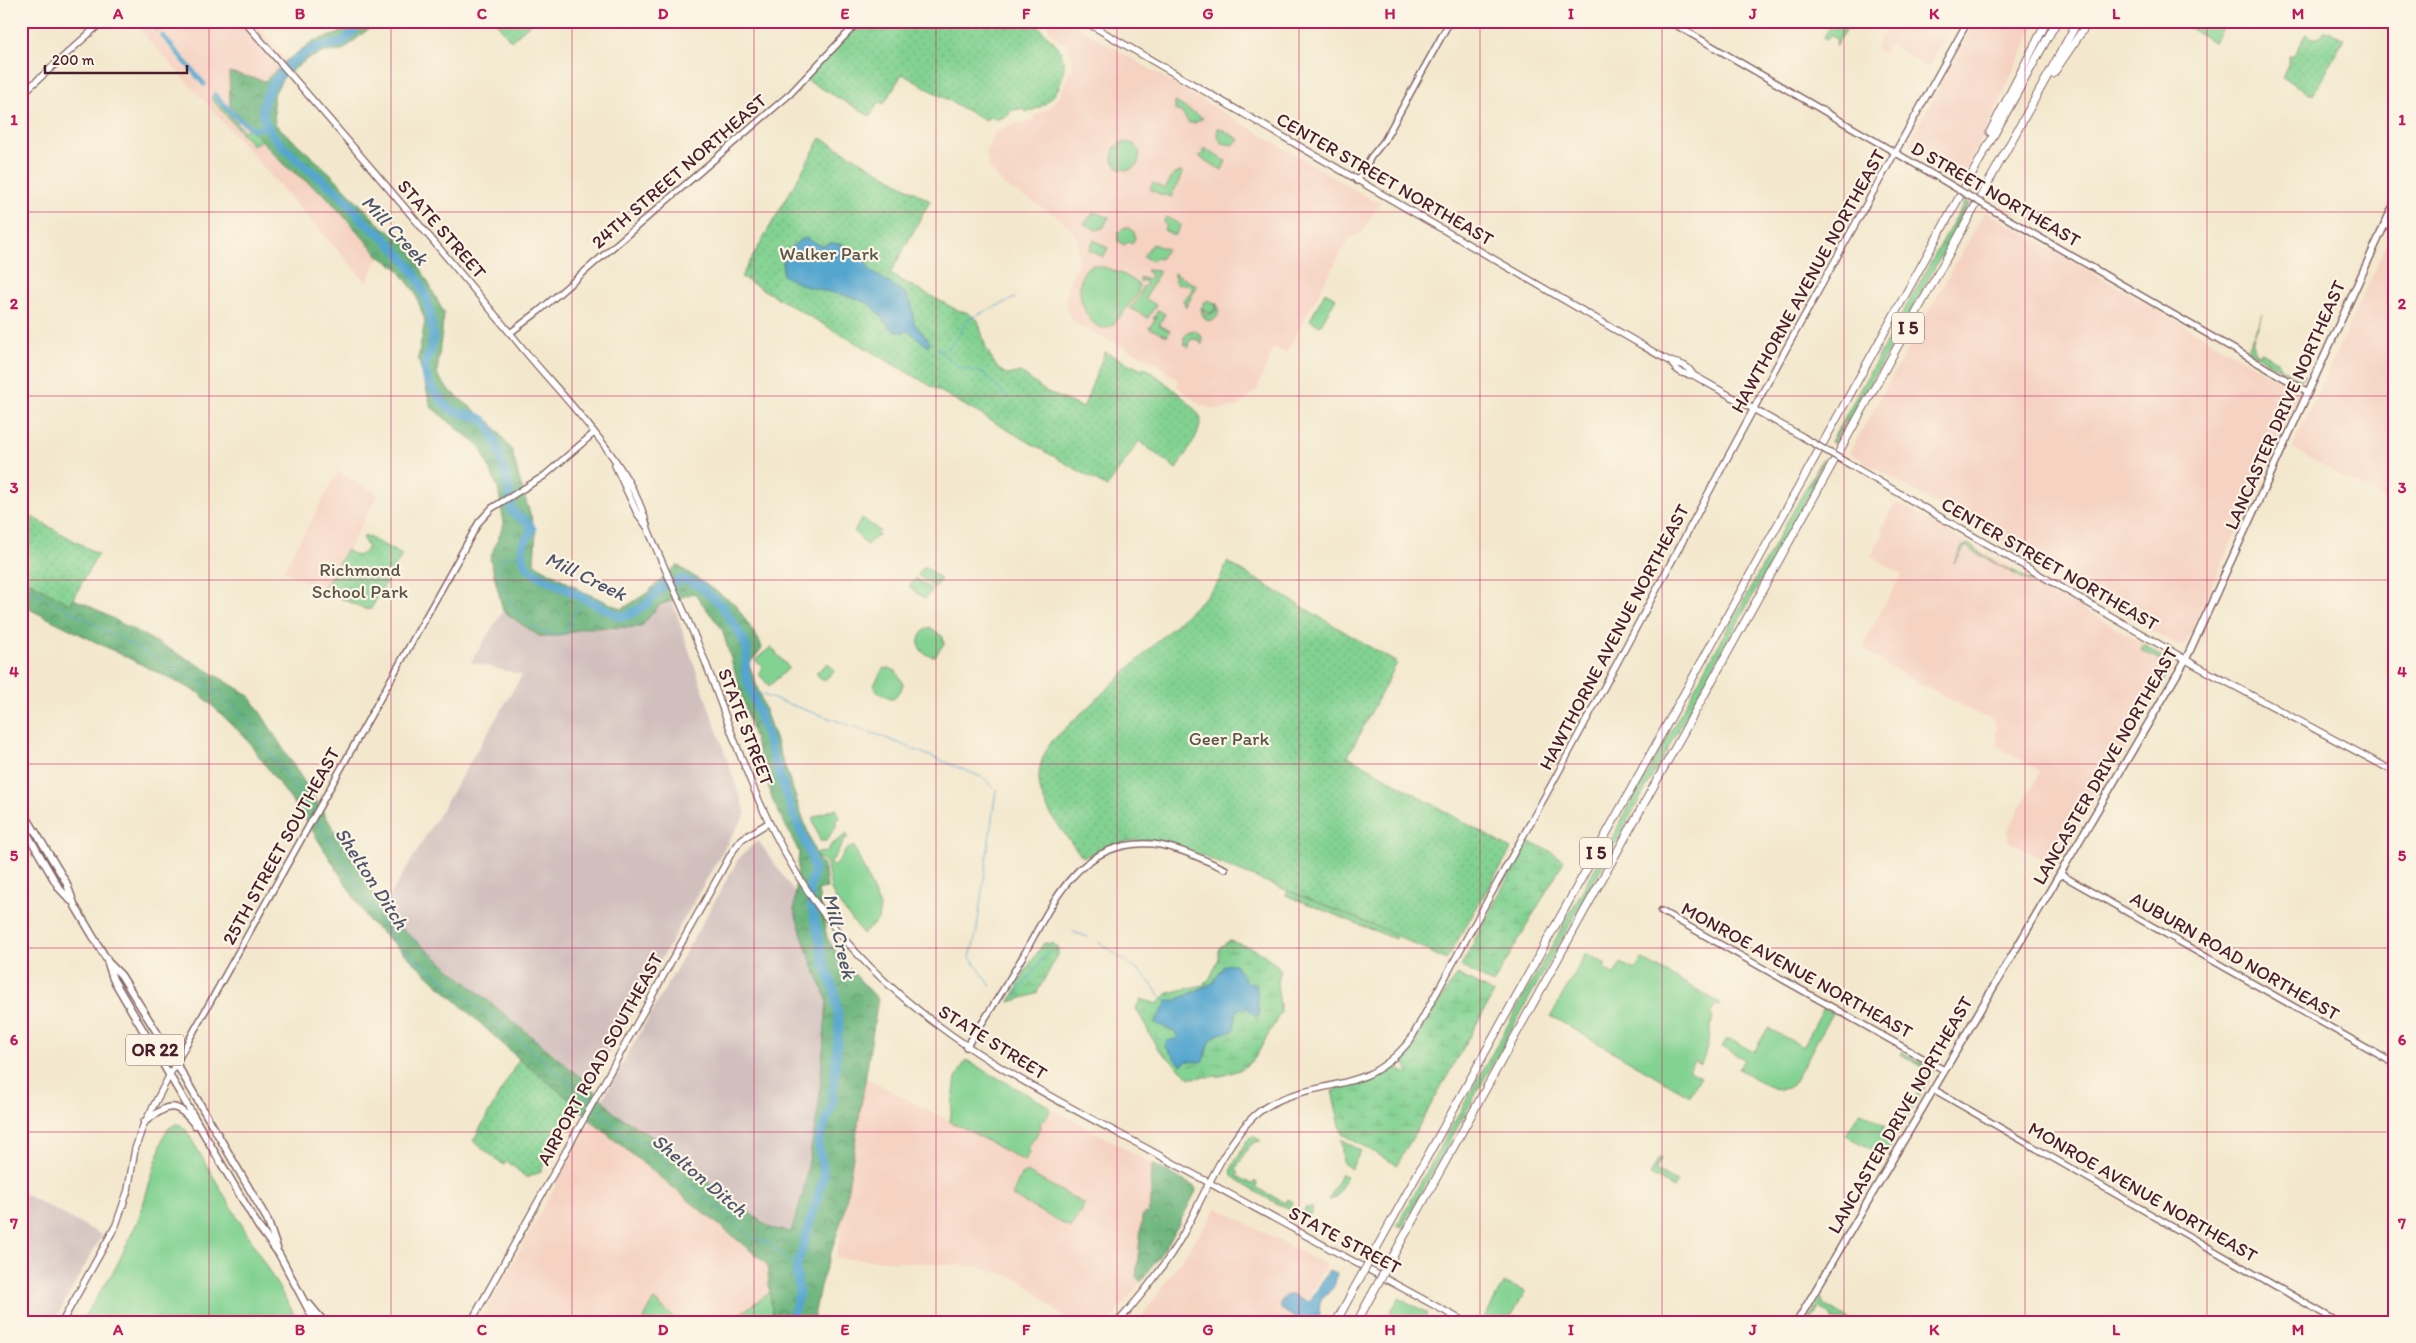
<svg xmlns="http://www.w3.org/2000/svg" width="2416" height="1343" font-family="Itim,sans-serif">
	<defs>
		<pattern id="forest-crowns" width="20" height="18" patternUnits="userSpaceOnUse" patternTransform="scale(1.25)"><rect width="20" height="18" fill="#69b47c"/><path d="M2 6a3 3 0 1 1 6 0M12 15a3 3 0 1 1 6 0" fill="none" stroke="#589266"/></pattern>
		<pattern id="wetland-marsh" width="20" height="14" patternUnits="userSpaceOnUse" patternTransform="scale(1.25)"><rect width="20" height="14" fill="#82d292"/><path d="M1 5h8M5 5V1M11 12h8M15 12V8" fill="none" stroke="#72b47e"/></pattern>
		<pattern id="park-dots" width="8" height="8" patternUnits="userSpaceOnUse" patternTransform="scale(1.25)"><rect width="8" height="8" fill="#82d292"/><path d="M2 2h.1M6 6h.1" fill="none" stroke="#72b47e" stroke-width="1.8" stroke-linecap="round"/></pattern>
	</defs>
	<rect width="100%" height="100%" fill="#fcf5e5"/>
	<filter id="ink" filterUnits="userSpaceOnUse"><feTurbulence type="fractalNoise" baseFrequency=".02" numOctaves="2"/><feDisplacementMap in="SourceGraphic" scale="10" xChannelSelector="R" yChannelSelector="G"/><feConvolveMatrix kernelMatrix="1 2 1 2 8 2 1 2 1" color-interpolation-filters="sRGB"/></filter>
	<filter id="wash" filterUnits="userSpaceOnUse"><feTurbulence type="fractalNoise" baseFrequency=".0096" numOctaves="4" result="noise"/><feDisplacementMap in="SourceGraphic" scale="20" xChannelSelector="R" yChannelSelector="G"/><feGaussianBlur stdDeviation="1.12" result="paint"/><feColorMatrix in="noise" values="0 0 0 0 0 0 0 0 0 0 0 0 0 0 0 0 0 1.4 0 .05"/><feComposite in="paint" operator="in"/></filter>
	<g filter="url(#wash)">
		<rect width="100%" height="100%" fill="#f3e8ce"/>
		<path fill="#f5d2c2" d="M132,21H254L286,61L265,81L284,165L326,196L379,256L367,283Z
			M1046,21H1068L1372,200L1380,202L1362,233L1349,238L1286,353L1274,347L1256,391L1239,406L1218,410L1200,405L1177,386L1179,382L1175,378L1153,361L1075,324L1069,315L1065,301L1067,289L1078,261V244L1075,234L1060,218L1004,185L989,167L986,151L995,132L1006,126L1034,120L1033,116L1050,108L1061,94L1069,71L1073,70L1072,57L1066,42L1062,43L1049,30Z
			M1891,21H1954L1928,68L1889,44L1883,54L1875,49Z
			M1975,21H2037L1964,177L1908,145Z
			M1985,211L2298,391L2299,396L2184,646L2177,645L1849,453Z
			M2395,226V506L2292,448Z
			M338,472L378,494L348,550H346L336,565L323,590L286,572L284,569Z
			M1898,503L2146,645L2171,665L2172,669L2055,866L2007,840L2010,834L2007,832L2040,771L1995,745L1998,738L1995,735L1997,729L1995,721L1989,717H1983L1886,665L1865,649V642L1868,635L1902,574L1871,556L1884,533L1881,529L1893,507Z
			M969,1063L1153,1164L1150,1174L1152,1205L1146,1215L1144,1214L1136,1277L1141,1282L1108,1322H1069L1022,1280L974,1266L836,1258L866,1078L949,1121Z
			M591,1121L767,1264L771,1292L728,1322H679L654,1300L642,1322H480Z
			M1217,1208L1326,1265L1295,1322H1138Z"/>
		<path fill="#d1bfbd" d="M672,601L746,814L729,840L590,1085L397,925L384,906L522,675L471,662L503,611L539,636H560L582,628L641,627L659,605Z
			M758,840L796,895L794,909L806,948L827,1000L819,1104L803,1194L791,1232L770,1228L717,1189L677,1152L614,1113L602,1100L739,858Z
			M21,1192L102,1235L54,1322H21Z"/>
		<path fill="#82d292" stroke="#66785e" d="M1833,21H1850L1836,46L1837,40L1830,35L1826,40L1823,39Z
			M2183,21H2226L2214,42L2182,24Z
			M1175,102L1203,118L1195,123H1189L1182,113L1175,110Z
			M1218,127L1240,140L1232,145L1222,143L1217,136Z
			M1123,142L1134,144L1140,153L1138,164L1129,170L1119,169L1112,160L1114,148Z
			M1204,148L1226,161L1222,170L1201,158L1199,156L1204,153L1202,151Z
			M1181,171L1183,173L1171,197L1164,194L1163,196L1150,189L1153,183L1165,189L1173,175Z
			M1965,201L1967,202L1953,227L1968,203L1970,204L1836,445L1835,444L1848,419H1845L1833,443L1831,442Z
			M1094,212L1109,217L1103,228L1096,230L1084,224Z
			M1166,217L1181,225L1175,236L1164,230L1167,225L1163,223Z
			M1123,228H1129L1134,232L1135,238L1132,244L1128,242L1124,245L1118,241V233Z
			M1094,240L1108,248L1103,257L1089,250Z
			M1152,244L1167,249L1160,259L1156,258L1153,261L1143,257Z
			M1092,265C1102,265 1135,277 1139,286L1138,294L1113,325C1088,343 1065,276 1092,265Z
			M1146,270L1160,271L1145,298L1156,305L1148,318L1130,308L1140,296L1142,287L1147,285L1144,280L1140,282V277L1148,280L1151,276Z
			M1174,273L1197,286L1186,307L1183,300L1191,292L1192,288L1187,284L1178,285L1175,281Z
			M1325,292L1336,298L1320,326L1310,320Z
			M1209,300L1216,305V303C1220,309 1220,317 1212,321L1206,320L1202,314L1201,307L1206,314C1213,315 1217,311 1216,305L1214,311L1210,313L1203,309V303Z
			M1158,310L1165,314L1159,325L1170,331L1167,336L1149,328L1157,317L1153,319Z
			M2263,314L2253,338V349L2258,354L2261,352L2278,362L2280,368L2298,378L2305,375V377L2299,380L2248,350V346Z
			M1195,330L1202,337V345L1199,340L1193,339L1189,341L1188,348L1184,344V337L1190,331Z
			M1822,459L1823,460L1809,487L1827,462L1402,1227L1397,1225Z
			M862,518L880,531L877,533L879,535L866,545L854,531Z
			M1968,544L2000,566L2021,574L2035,585L1971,550L1966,546L1954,563L1962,547Z
			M924,566L941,579L934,588L918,575Z
			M916,578L932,590L925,599L909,587Z
			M930,627L943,637L944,644L935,656C916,657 913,634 930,627Z
			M2144,645L2170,663V669L2159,689L2154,686V682L2158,684L2166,669L2162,666L2164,662L2141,650Z
			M771,647L789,668L769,686L759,674L762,667L755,660Z
			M828,663L835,671L823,681L816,673Z
			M889,668L896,671L903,684L900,692L893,699L877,692L874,685L883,669Z
			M836,808L840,818L835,821L837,825L826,841H820L812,818Z
			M847,834L848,838L843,840L844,842L830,864L834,867L846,850L854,846L880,907L878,920L863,934L836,900L831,890L827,864L824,860L818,858L816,853L826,852L831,845Z
			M1291,883L1400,926L1395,939L1286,895Z
			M1586,953L1606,964L1604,968L1614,975L1621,963L1635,970L1642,959L1720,1003L1719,1006L1716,1004L1710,1015L1713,1017L1706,1051L1701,1065L1695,1061L1689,1071L1700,1077L1690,1096L1551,1016Z
			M1824,1008L1832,1013L1794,1083C1779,1100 1754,1077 1739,1069L1744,1059L1722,1047L1726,1040H1731L1754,1052L1768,1028L1803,1047Z
			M1902,1052L1932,1069L1933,1072L1899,1131L1893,1127L1896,1123L1899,1125L1928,1075L1925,1072L1926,1069L1901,1054Z
			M966,1060L1050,1107L1048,1116L1040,1123L1041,1128L1027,1149L1030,1151L1024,1161L962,1127L952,1124L950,1121L956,1078Z
			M1860,1111L1884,1125V1133L1894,1139L1884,1156L1846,1135Z
			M176,1124L181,1125L186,1130L299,1322H81L116,1267L139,1218L164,1135L169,1128Z
			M1253,1136L1261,1141C1247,1142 1243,1157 1236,1170L1239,1173L1237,1176L1252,1184L1254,1181L1257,1183L1256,1187L1285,1203L1287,1199L1292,1202L1290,1206L1303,1213L1305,1208L1312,1207L1313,1209L1308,1218C1299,1216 1235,1182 1232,1175C1229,1168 1237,1159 1240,1154C1243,1147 1246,1139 1253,1136Z
			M1341,1139L1361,1151L1351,1169L1343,1163Z
			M1659,1158L1661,1159L1655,1171L1677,1182L1674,1188L1650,1175Z
			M1027,1172L1083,1203L1084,1205L1071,1228L1012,1196L1021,1175Z
			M1341,1173L1347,1177L1335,1198L1329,1200Z
			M1504,1282L1525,1292L1508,1322H1486L1483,1320Z
			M771,1292L773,1322H728Z
			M1821,1297L1824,1305L1854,1322L1832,1320V1316L1819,1307L1811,1322H1807Z
			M1399,1298L1426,1312L1427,1322H1384Z
			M654,1300L679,1322H642Z"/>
		<path fill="url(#forest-crowns)" stroke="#5a6a54" d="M352,21H378L342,51L325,52L307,59L283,78L273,96L275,124L331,174L379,224L409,246L444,313L437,374L447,388L469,406L491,422L512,451L520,482L536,532L534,563L584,592L622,609L647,593L677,565L735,604L760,642L762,648L749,664L817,858L825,868L827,888L818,890L827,938L845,964L878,999L844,1213L820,1286L813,1322H773L767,1264L591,1121L576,1105L519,1059L369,921L305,819L244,736L199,693L21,605V580L84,603L197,664L250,696L374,893L397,925L590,1085L614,1113L677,1152L717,1189L770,1228L791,1232L803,1194L819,1104L827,1000L806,948L794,909L799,852L773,801L722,629L694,593L659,605L641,627L582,628L560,636H539L503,611L490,558L504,524L498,488L480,447L431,407L418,358L425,321L415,292L397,268L379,256L326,196L284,165L230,106L229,72L265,81L286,61L313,41L337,34Z
			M1153,1164L1195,1187L1196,1191L1171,1239L1141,1282L1136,1277L1142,1217L1144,1213L1147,1214C1156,1198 1146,1180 1153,1164Z"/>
		<path fill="url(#wetland-marsh)" stroke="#66785e" d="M1527,842L1547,849L1564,861L1493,984L1461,966Z
			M1229,941C1250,946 1267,953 1281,970L1277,984L1281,1012L1255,1058L1242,1069L1231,1073L1221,1076L1190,1078L1157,1048L1136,1008L1141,999L1157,1004L1168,993L1203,985L1210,978L1219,958V948Z
			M1044,943L1054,944L1058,949V955L1036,994L1010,1002L1027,968Z
			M1457,974L1494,993L1397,1165L1342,1134L1332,1091L1378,1076L1394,1066L1406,1074L1408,1069L1402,1060Z"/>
		<path fill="url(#park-dots)" stroke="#66785e" d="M495,21H533L511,41Z
			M859,21H1038C1039,33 1053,38 1059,48C1073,75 1054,107 1026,112L1024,108L1009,111V115L995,120L991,116L985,121L902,74L884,104L879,102L870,116L805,79Z
			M2323,31L2330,32L2344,39L2313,95L2283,78L2289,65V56L2295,54L2307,33C2311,38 2315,40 2321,36Z
			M213,96L244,131L248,128L262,139L253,146L211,98Z
			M821,138L930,201L890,274L957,310L966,312L978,320L986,348L993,361L998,369L1008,375L1020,372L1045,391L1083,408L1105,352L1142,370L1144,367C1154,373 1201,409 1201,420C1199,437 1185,454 1176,469L1139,441L1107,487L741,277Z
			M30,516L98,554L70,604L21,577V531Z
			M365,535L402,555L371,609L367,610L323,590L346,550L357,556L364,553L368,547L363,539Z
			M1227,562L1397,663L1348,756L1511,849L1446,960L1390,932L1172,844L1151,840L1128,841L1083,857C1075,849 1068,838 1061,829C1039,799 1029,775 1052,741L1208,594L1219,581Z
			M519,1059L576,1105L540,1172L527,1178L507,1161L504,1165L473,1141Z"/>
		<path fill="#54a6cf" stroke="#4f627d" d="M804,238L823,246L829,243L841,244L858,251L863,256L871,271L906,294L912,306L914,323L930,342L928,346L908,331C885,337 884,311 867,303C840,290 809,293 783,275C780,258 790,245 804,238Z
			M1229,964H1235L1247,983H1256C1258,994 1257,1004 1259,1015L1256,1017L1247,1008L1237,1009L1234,1030C1229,1034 1224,1032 1219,1034C1207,1040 1208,1052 1202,1062L1187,1061L1181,1065L1165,1046L1167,1041L1176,1039L1177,1035L1175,1032L1155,1023L1168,1000L1174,1001L1213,983L1224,966Z
			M1329,1270L1337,1274C1336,1279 1335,1287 1331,1290C1321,1297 1318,1302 1320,1315L1315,1322H1301L1281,1309L1280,1303L1286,1295H1294L1306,1302L1311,1300Z"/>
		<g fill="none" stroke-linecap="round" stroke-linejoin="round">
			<path stroke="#54a6cf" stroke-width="1" d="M938,349L949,348L970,318L1015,298
				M938,350L959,367L985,374L998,389L1009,397
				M521,554L504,557C484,579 535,651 566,631L582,598
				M21,584L210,688L234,706L248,722L314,815
				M751,691L881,736L984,778L996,790L976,935L970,957L991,986
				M316,818L384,926L404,950L486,1013L591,1100
				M1073,932L1088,937
				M1099,942L1143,974L1166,1002
				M1015,996L1051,948
				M595,1104L622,1134L655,1151L681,1179L728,1215L753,1238L771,1244L796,1269"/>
			<path stroke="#54a6cf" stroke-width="5" d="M150,21L157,29
				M163,36L204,84
				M215,95C227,109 239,121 255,130L268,125"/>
			<path stroke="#54a6cf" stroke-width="9" d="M360,21C354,29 349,39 340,43C332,47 322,45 314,49C292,58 267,83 263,107C258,139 324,178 343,197C351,205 356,213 363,221C368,226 375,230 381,235C406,258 427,285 431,320C432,327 433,333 433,339C432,352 422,363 426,376C430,387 444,406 454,411C463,415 474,414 483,420C496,431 511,493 512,512L527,522L532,529L522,547L524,562L529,569L538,575L621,617L629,615L647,604L663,586L684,579L700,586L722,606L743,639L747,649L745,673L791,808L810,854L814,870L810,886V898L824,963L835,993L839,1024L832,1105L818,1143L824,1175L796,1269L799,1293L791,1322"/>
		</g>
	</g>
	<g filter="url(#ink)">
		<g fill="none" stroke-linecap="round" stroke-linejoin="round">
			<defs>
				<path id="tertiary" d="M1669,21L1944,181
					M1685,30L1690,21
					M1357,181L1371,157L1384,141L1450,21
					M1996,212L2308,392
					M510,333L539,311L790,94L859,21
					M2060,874L2395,1064
					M1661,911L1944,1070
					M966,1047C987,1017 1005,987 1023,956C1053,903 1079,838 1153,844C1178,847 1202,859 1225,869
					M176,1063L479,522L492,508L544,476L594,433
					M1933,1089L2338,1322"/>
				<path id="secondary" d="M244,21C339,130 433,239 524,350C566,401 633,465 648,529C666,573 687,616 705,661C737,746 761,823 813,899C900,1024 1026,1083 1155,1153C1258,1210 1362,1266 1465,1322
					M1084,21L1633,340C1645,347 1656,354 1668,360C1679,366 1685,361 1693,375
					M21,95L103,21
					M1671,362C1676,371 1683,375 1693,375L1803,437
					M615,465L637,513L647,527
					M1854,467L2195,665L2395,772
					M62,1322L116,1225L128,1190L135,1149L143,1126L176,1063
					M471,1322L732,852L742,839L768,823
					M1118,1322C1142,1295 1164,1268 1182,1236C1202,1200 1224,1144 1254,1116C1286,1087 1330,1091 1367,1075C1385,1067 1399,1054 1411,1039L1559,771L1781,358L1968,21"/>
				<path id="primary" d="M1797,1322L2186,659L2395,202"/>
				<path id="trunk" d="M21,808L66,882L75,906L107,960L113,979L258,1226L279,1254L315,1322
					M21,823L59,888L71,901
					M109,963L121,975L176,1063L267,1219L277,1248
					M144,1122C168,1105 175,1099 195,1125
					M309,1304L324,1322"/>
				<path id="motorway" d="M2053,74L2089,21
					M1990,132L2047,21
					M1376,1249L2057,21
					M1392,1258L2078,21
					M1336,1322L1355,1287
					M1357,1322L1371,1296"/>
			</defs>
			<use href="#tertiary" stroke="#856564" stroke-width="8"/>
			<use href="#secondary" stroke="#856564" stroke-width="8"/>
			<use href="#primary" stroke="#856564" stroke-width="9"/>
			<use href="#trunk" stroke="#856564" stroke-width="9"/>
			<use href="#motorway" stroke="#856564" stroke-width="9"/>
			<use href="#tertiary" stroke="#fff" stroke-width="5"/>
			<use href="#secondary" stroke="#fff" stroke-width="5.5"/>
			<use href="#primary" stroke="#fff" stroke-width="6"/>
			<use href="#trunk" stroke="#fff" stroke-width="6"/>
			<use href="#motorway" stroke="#fff" stroke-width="7"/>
			<defs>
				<path id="tertiary-bridge" d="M1944,181L1996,212"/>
				<path id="secondary-bridge" d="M1803,437L1854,467"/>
				<path id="motorway-bridge" d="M1355,1287L1376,1249
					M1371,1296L1392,1258"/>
			</defs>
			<use href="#tertiary-bridge" stroke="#856564" stroke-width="8" stroke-linecap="butt"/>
			<use href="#secondary-bridge" stroke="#856564" stroke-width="8" stroke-linecap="butt"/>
			<use href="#motorway-bridge" stroke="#856564" stroke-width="9" stroke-linecap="butt"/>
			<use href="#tertiary-bridge" stroke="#fff" stroke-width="5"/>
			<use href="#secondary-bridge" stroke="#fff" stroke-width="5.5"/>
			<use href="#motorway-bridge" stroke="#fff" stroke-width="7"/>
		</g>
	</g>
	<path fill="none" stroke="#c2185b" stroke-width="1" stroke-opacity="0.55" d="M209,21V1322M391,21V1322M572,21V1322M754,21V1322M936,21V1322M1117,21V1322M1299,21V1322M1480,21V1322M1662,21V1322M1844,21V1322M2025,21V1322M2207,21V1322M21,212H2395M21,396H2395M21,580H2395M21,764H2395M21,948H2395M21,1132H2395"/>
	<g text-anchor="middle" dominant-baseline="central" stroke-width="4.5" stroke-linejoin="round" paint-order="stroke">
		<g fill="#fcf5e5" stroke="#7f5f63" stroke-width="1">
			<rect x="1892" y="312.5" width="32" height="31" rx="4"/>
			<rect x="1580" y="837.5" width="32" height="31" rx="4"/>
			<rect x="126" y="1034.5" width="58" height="31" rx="4"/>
		</g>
		<g font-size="18" font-weight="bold" fill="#4a1f2b">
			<text x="1908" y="328">I 5</text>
			<text x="1596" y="853">I 5</text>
			<text x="155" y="1050">OR 22</text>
		</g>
		<g font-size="19" fill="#4a1f2b" stroke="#fcf5e5">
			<text transform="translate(679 171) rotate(-41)">24TH STREET NORTHEAST</text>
			<text transform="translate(1385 179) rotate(30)">CENTER STREET NORTHEAST</text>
			<text transform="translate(1996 194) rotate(30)">D STREET NORTHEAST</text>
			<text transform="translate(442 229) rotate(49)">STATE STREET</text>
			<text transform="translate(1808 281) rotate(-61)">HAWTHORNE AVENUE NORTHEAST</text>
			<text transform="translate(2285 405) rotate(-66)">LANCASTER DRIVE NORTHEAST</text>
			<text transform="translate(2050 564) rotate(30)">CENTER STREET NORTHEAST</text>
			<text transform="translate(1614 637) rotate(-62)">HAWTHORNE AVENUE NORTHEAST</text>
			<text transform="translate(746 727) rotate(69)">STATE STREET</text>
			<text transform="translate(2105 766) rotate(-60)">LANCASTER DRIVE NORTHEAST</text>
			<text transform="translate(281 846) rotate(-61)">25TH STREET SOUTHEAST</text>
			<text transform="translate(2235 956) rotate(30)">AUBURN ROAD NORTHEAST</text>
			<text transform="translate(1797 970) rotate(29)">MONROE AVENUE NORTHEAST</text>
			<text transform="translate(993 1042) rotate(32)">STATE STREET</text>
			<text transform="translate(600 1059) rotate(-61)">AIRPORT ROAD SOUTHEAST</text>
			<text transform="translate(1900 1115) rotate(-60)">LANCASTER DRIVE NORTHEAST</text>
			<text transform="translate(2143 1192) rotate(30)">MONROE AVENUE NORTHEAST</text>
			<text transform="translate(1345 1240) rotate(28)">STATE STREET</text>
		</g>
		<g font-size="19" fill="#5b554a" stroke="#fcf5e5">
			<text x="829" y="253">Walker Park</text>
			<text x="360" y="569">Richmond<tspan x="360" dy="22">School Park</tspan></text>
			<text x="1229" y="738">Geer Park</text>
		</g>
		<g font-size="20" font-style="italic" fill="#4e556d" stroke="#fcf5e5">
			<text transform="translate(395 230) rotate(47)">Mill Creek</text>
			<text transform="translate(586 576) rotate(26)">Mill Creek</text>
			<text transform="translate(372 878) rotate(57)">Shelton Ditch</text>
			<text transform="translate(840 936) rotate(77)">Mill Creek</text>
			<text transform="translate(700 1175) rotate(40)">Shelton Ditch</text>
		</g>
	</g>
	<rect width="2416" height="1343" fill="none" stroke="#fcf5e5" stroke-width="55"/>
	<path d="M45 65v8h142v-8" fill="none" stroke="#4a1f2b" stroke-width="2.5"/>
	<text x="52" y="65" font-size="15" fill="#4a1f2b" stroke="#fcf5e5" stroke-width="4" paint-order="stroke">200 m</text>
	<rect x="28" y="28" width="2360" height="1288" fill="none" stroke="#c2185b" stroke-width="2"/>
	<g font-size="16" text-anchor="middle" font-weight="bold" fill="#c2185b">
		<text x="118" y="19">A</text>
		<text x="300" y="19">B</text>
		<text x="482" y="19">C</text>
		<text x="663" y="19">D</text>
		<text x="845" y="19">E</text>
		<text x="1026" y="19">F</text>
		<text x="1208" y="19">G</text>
		<text x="1390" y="19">H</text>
		<text x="1571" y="19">I</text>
		<text x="1753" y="19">J</text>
		<text x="1934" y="19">K</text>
		<text x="2116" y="19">L</text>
		<text x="2298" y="19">M</text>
		<text x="14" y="125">1</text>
		<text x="2402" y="125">1</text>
		<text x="14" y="309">2</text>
		<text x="2402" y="309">2</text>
		<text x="14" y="493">3</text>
		<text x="2402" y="493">3</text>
		<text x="14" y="677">4</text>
		<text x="2402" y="677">4</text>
		<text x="14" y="861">5</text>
		<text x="2402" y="861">5</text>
		<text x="14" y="1045">6</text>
		<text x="2402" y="1045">6</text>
		<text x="14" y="1229">7</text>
		<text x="2402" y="1229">7</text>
		<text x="118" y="1335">A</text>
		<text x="300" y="1335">B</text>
		<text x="482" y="1335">C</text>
		<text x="663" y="1335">D</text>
		<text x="845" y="1335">E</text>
		<text x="1026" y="1335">F</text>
		<text x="1208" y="1335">G</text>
		<text x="1390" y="1335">H</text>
		<text x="1571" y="1335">I</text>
		<text x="1753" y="1335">J</text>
		<text x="1934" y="1335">K</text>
		<text x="2116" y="1335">L</text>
		<text x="2298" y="1335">M</text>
	</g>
</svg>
